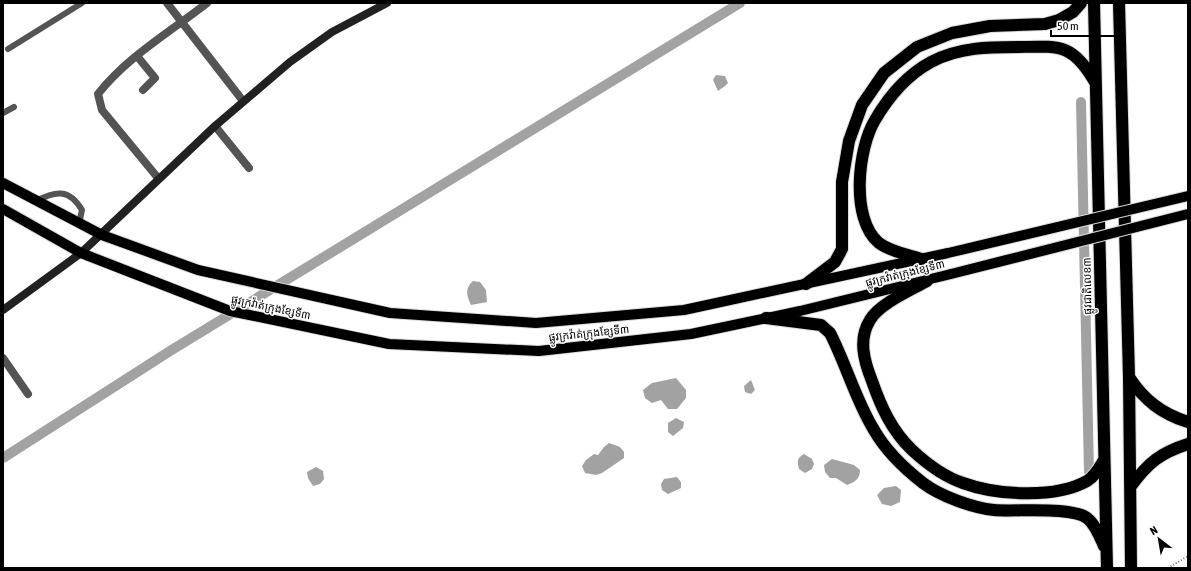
<svg xmlns="http://www.w3.org/2000/svg" width="1191" height="571" font-family="'Asap Condensed','Noto Sans Khmer',sans-serif">
	<rect width="100%" height="100%" fill="#fff"/>
	<path fill="#a2a2a2" d="M716,75L725,76L728,83L725,86L718,91L713,80Z
		M473,281L480,282L486,290L487,302L471,305C467,296 464,289 473,281Z
		M676,378L686,390V398L677,409H668L661,400L652,403L645,398L643,390L652,383Z
		M751,380L755,390L751,394L745,392L744,386Z
		M676,418L684,422L683,428L673,436L668,432V423Z
		M609,443L620,447L624,452V458L602,473L596,475L585,473L582,466L586,460L594,454L598,455L604,447Z
		M804,454L812,459L814,464L812,469L805,473L799,469C797,461 797,458 804,454Z
		M832,459L854,465L860,470C860,479 855,482 847,485L836,478H830L825,472L824,465Z
		M316,467L323,471L324,479L320,484L313,486L308,478L307,472Z
		M677,477L681,482V488L668,494L662,490L661,484L664,479Z
		M896,486L901,490L900,502L891,506L882,504L877,495L884,488Z"/>
	<g fill="none" stroke-linecap="round" stroke-linejoin="round">
		<path stroke="#a2a2a2" stroke-width="10" d="M1081,102L1089,472
			M3,458L170,351L740,3"/>
		<defs>
			<path id="primary" d="M3,183L102,235L198,270L390,313L536,323L684,310L948,253
				M3,209L81,253L230,311L389,344L539,351L691,334L800,311L951,274"/>
			<path id="highway" d="M1094,3L1107,568
				M1119,3L1129,377L1131,568
				M921,259C907,254 891,252 879,243C850,219 858,148 875,120C889,96 907,75 931,62C959,47 989,47 1020,47C1060,46 1073,44 1095,82
				M927,281C911,290 879,304 870,320C858,339 864,361 872,381C881,407 892,431 912,450C926,463 945,477 963,483C996,495 1055,499 1087,481C1095,476 1099,468 1104,460
				M806,284L835,262L842,249V182L849,141L862,105L884,73L917,47L952,33L990,26L1045,24L1059,20L1073,12L1081,3
				M766,318L821,325L830,333C846,364 856,401 874,430C886,451 905,469 923,483C940,496 973,508 994,510C1014,512 1072,506 1087,518C1095,524 1100,537 1104,546
				M1129,377C1144,400 1162,414 1188,422
				M1131,486C1148,463 1160,453 1188,444"/>
		</defs>
		<use href="#primary" stroke="#dbdbdb" stroke-width="12"/>
		<use href="#highway" stroke="#dbdbdb" stroke-width="14"/>
		<path stroke="#767676" stroke-width="2" stroke-dasharray="1 2" stroke-linecap="butt" d="M1168,568L1188,556"/>
		<path stroke="#545454" stroke-width="6" d="M8,49L82,3
			M3,113L14,107
			M36,201C55,191 69,188 82,210L79,224"/>
		<path stroke="#545454" stroke-width="8" d="M167,3L243,101
			M137,56L155,78L143,90
			M215,126L249,168
			M158,178L102,110L98,94C127,57 170,32 207,3
			M3,358L28,394"/>
		<path stroke="#212121" stroke-width="8" d="M3,310L81,253L215,126L290,62L332,32L387,3"/>
		<use href="#primary" stroke="#000" stroke-width="10"/>
		<use href="#highway" stroke="#000" stroke-width="12"/>
		<defs>
			<path id="primary-bridge" d="M948,253L1188,196
				M951,274L1188,214"/>
		</defs>
		<use href="#primary-bridge" stroke="#dbdbdb" stroke-width="12" stroke-linecap="butt"/>
		<use href="#primary-bridge" stroke="#000" stroke-width="10"/>
	</g>
	<g text-anchor="middle" dominant-baseline="central" stroke-width="3" stroke-linejoin="round" paint-order="stroke">
		<g font-size="11" fill="#000" stroke="#fff">
			<text transform="translate(905 273) rotate(-14)">ផ្លូវក្រវ៉ាត់ក្រុងខ្សែទី៣</text>
			<text transform="translate(1087 286) rotate(-91)">ផ្លូវជាតិលេខ៣</text>
			<text transform="translate(271 307) rotate(12)">ផ្លូវក្រវ៉ាត់ក្រុងខ្សែទី៣</text>
			<text transform="translate(589 333) rotate(-6)">ផ្លូវក្រវ៉ាត់ក្រុងខ្សែទី៣</text>
		</g>
	</g>
	<rect width="1191" height="571" fill="none" stroke="#000000" stroke-width="8"/>
	<g transform="translate(1159 539) rotate(329)" stroke="#ffffff" stroke-width="3" paint-order="stroke">
	<path d="M0-3L7 15L0 10L-7 15Z" fill="#000000"/>
	<text y="-6" font-size="11" font-weight="bold" text-anchor="middle" fill="#000000">N</text>
	</g>
	<path d="M1051 30v6h73v-6" fill="none" stroke="#000000" stroke-width="2"/>
	<text x="1057" y="30" font-size="12" fill="#000000" stroke="#ffffff" stroke-width="3" paint-order="stroke">50 m</text>
</svg>
